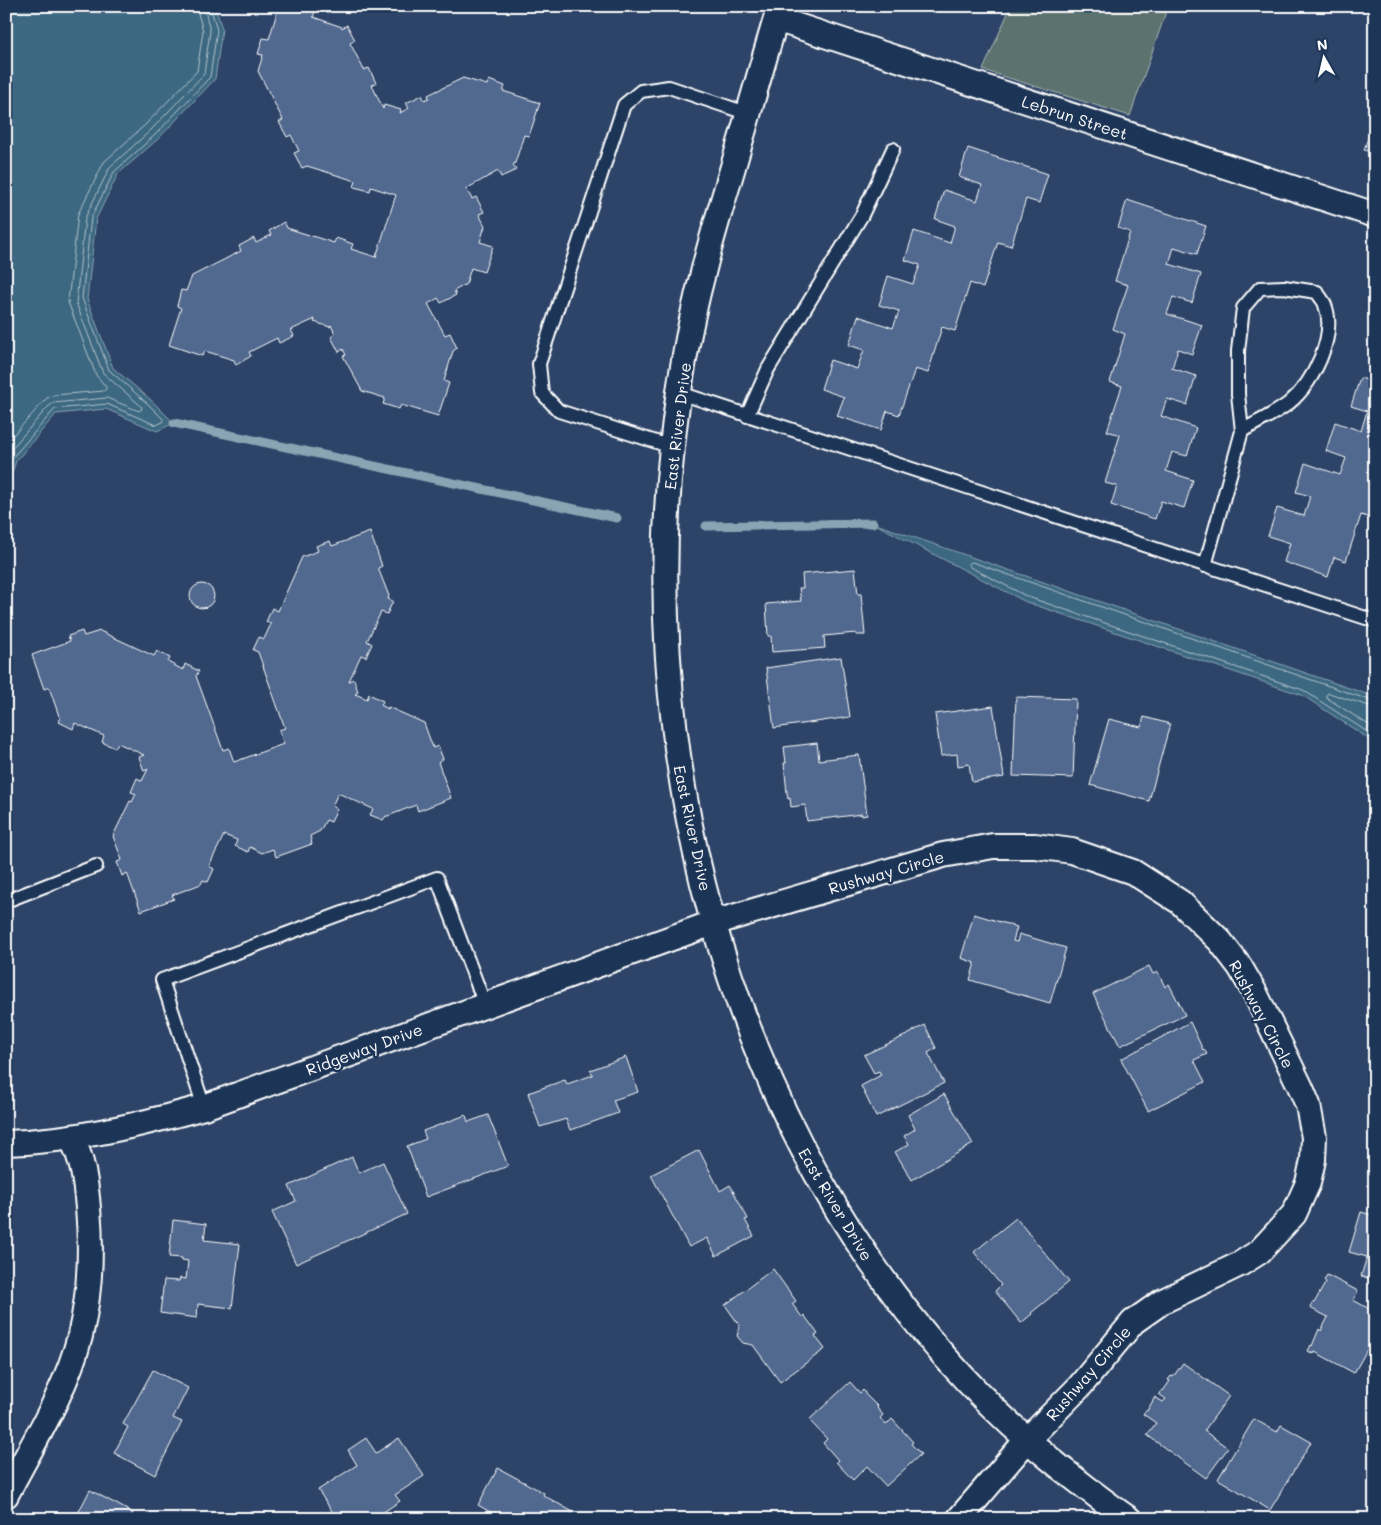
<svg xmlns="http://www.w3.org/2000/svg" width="1381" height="1525" font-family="Mali,sans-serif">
	<rect width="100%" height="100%" fill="#2d4468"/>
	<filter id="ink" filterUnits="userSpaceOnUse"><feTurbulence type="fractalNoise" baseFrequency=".02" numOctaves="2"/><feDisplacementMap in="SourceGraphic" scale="10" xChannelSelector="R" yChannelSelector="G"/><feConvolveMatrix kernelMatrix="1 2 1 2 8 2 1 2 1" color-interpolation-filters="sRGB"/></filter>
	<g filter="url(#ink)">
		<path fill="#5b726e" stroke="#adb8b6" d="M1011,6H1168L1130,116L983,70Z"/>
		<path fill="#3c6881" stroke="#8aa4b3" d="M6,6H215L222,29L215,79L158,139L118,174L96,219L87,299L113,368L151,400L174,423L157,431L106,409L56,414L16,461L6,490Z
			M873,523L1375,697V745L1366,737L1302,695L1026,602Z"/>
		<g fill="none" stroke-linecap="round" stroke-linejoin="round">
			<path stroke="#b1c3cd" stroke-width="1" d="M6,443L47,398L54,395L104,391L106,389V387L96,375L68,302L78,214L104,162L145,125L197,71L203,31L196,6
				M6,455L48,407L53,403L107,398L139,411L142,409L141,406L103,373L76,303L85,218L110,167L150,131L204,74L210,31L204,6
				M6,474L12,458L55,409L107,404L156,425L163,422V419L148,404L109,370L82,298L91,218L114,172L155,135L210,77L217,30L210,6
				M1375,702L972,562L968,564L970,567L1028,597L1303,690L1369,733L1375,738
				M1375,708L1329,693L1326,695L1327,698L1375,729"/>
			<path stroke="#8aa4b3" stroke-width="9" d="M174,423L617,518
				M706,526L873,523"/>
		</g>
		<path fill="#51688f" stroke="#fff" d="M279,6H296L315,12L313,17L342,27V28L347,25L355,40L350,43L364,70L369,68L376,83L372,85L383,109L384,105L401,110L400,113L409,108L406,103L422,95L424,100L429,98L428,95L463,78L487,85L489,80L505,86L503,91L540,103L529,136L524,135L515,163L513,165L516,170L501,177L498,171L466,189L472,199L476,197L484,212L479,214L485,226L480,242L493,246L484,272L471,268L466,284L454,291L456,295L441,303L438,298L428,304L445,335L450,333L457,348L453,351L444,381L449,383L438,416L401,405L399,409L383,404L385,398L362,391L343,356L346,355L343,349L339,352L331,337L335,334L331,325L330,327L314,322L315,319L291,330L294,336L279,343L277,338L249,352L251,356L236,365L234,360L205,351L202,356L169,345L181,308L177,306L181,290L186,291L192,276L241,251L239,246L254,238L256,243L271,235L269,231L284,222L287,228L334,243L336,238L353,244L351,249L376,257L394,201L396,195L371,187L370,191L354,187L356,181L307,166L302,168L294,153L299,151L291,135L287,137L279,122L283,120L258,71L263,55L258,54L263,38L269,39Z
			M1375,117V153L1364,150Z
			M968,148L1048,174L1039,203L1026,199L1011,246L998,242L983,288L970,283L955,331L942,327L928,373L915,369L899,415L887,411L881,430L837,416L844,397L821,389L830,360L857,369L864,350L849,345L858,316L893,328L899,311L879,305L888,276L913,284L920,265L905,260L914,231L950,243L955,226L935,219L944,190L977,201L982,185L959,177Z
			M1127,200L1206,226L1197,254L1174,247L1169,264L1201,274L1192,303L1173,297L1167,314L1202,325L1192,354L1178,349L1172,368L1196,376L1187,405L1167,399L1161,416L1196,428L1187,456L1172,452L1166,471L1193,480L1184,508L1161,501L1155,519L1111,505L1117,486L1105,483L1120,435L1107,431L1122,386L1110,382L1125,334L1113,329L1128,285L1115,281L1130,232L1118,228Z
			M1360,378L1375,382V518L1374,519L1361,515L1346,561L1334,557L1328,577L1284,562L1290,543L1268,536L1277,508L1304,516L1310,496L1296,492L1305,463L1340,475L1346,458L1326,451L1335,422L1361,431L1367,411L1351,406Z
			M370,532L382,566L378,568L389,596L388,599L393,601L387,614L381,612L367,641L372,644L366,657L361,655L349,681L354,679L358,692L355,694L367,699L369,694L383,701L381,705L388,709V707L424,723L433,748L438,746L443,759L438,762L451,798L418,811L416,805L388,816H386L383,820L370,815L373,809L338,793L332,806L337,809L331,822L326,820L320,831L310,836L312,844L276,857L273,849L262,853L250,847L248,852L235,846L237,840L224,835L209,866L214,869L208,882L203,880L201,884L172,895L174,899L141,911L127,873L122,876L117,862L122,860L113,836L130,801L132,802L136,794L131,792L137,778L142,781L148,769L144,771L139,757L144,755L118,743L115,748L102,742L104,736L75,723L73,729L59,722L61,717L59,716L49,687L44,689L32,655L70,641L68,636L82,631L84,636L100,631L154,656L157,651L170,658L168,662L183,670L185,664L199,671L196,676L223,750L229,748L234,762L278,746L284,744L279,730L285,728L258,652L253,650L259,637L264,639L271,624L266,622L272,608L278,611L302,557L318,551L316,546L330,541L332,546Z
			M855,569L858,594H861L865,635H856V633L824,636L825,648L772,652L771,636H768L766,604L801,601L799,588H803L802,574Z
			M190 596a12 12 0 1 1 24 0a12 12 0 1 1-24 0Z
			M841,657L850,717L774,728L766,668Z
			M1016,697L1076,699L1073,778L1013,776Z
			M993,706L1004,777L972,782L969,764L958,766L957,754L941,756L935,714Z
			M1144,717L1170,724L1149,801L1090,785L1109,719L1141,727Z
			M817,743L819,760L859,755L867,815L862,816V814L807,821L805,805L791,807L790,798L788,799L787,793L784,763H786L784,747Z
			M974,914L1017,927L1013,941L1017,942L1019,934L1066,948L1050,1003L970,980L975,963L961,958Z
			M1149,966L1153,974L1158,972L1165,987L1169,984L1185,1015L1120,1046L1093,994Z
			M1190,1022L1203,1050L1204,1049L1207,1054L1194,1060L1205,1082L1148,1111L1121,1059Z
			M925,1025L936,1048L928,1053L944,1083L876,1117L861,1086L881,1075L879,1071L874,1073L864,1055L913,1032V1031Z
			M626,1057L638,1092L613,1100L618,1113L571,1130H570L566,1119L540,1127L528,1093L565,1080L567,1084L593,1075L590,1070Z
			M944,1094L973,1144L912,1180L895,1152L909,1144L904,1136L915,1129L908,1115Z
			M466,1115L468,1122L488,1115L508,1166L426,1197L407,1146L426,1139L423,1131Z
			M699,1150L720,1191L730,1185L748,1219L745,1220L754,1236L716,1256L707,1238L689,1247L651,1175Z
			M352,1157L359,1173L383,1162L407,1214L296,1264L272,1212L296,1201L289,1186Z
			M1361,1212L1375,1216V1280L1361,1276L1367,1257L1349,1252Z
			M1016,1218L1069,1282L1031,1313L1032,1314L1021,1323L995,1291L1001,1285L974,1252Z
			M173,1220L206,1224L204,1240L240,1244L232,1308L198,1304L197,1318L160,1313L164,1280L179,1281L180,1278L186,1279L188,1261L182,1260V1258L169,1257Z
			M6,1242H11L7,1274H12L8,1310H6Z
			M773,1269L796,1301L792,1304L802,1317L804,1315L818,1334L815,1336L825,1349L780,1382L753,1345L743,1343L737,1336L740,1326L725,1305Z
			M1327,1275L1358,1291L1353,1300L1375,1312V1335L1354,1373L1315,1352L1314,1354L1308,1351L1311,1345L1312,1346L1319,1329L1321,1331L1328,1317L1310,1308L1312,1303H1314L1326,1282L1324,1280Z
			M1183,1363L1229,1396L1204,1431L1228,1448L1206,1478L1147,1435L1156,1423L1143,1414L1146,1410L1147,1411L1155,1397L1163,1402L1166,1399L1159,1394L1162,1390L1163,1391L1170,1381L1168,1380L1171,1376L1173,1377Z
			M153,1370L188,1388L173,1418L182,1422L155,1475L114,1453L128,1427L123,1424Z
			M850,1382L860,1393L863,1390L865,1393V1394L878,1407L877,1408L883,1415L880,1418L886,1425L892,1419L913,1442L911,1444L921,1454L886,1486L867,1466L853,1480L836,1462L838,1460L823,1443L827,1439L809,1420Z
			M1254,1419L1277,1432L1281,1425L1311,1442L1270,1510L1218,1479Z
			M366,1438L376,1453L399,1438L424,1476L395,1495L400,1501L373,1519H337L318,1490L357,1465L348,1450Z
			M498,1468L544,1493L543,1495L573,1512L569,1519H502L478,1505Z
			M90,1490L133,1513L130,1519H75Z"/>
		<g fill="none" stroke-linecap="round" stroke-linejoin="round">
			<defs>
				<path id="service" d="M680,393L1375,621
					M747,416L768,369L862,215L893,149
					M672,447L559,411L542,393L539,364L624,105L641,91L669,87L749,114
					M1205,566L1242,431L1238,394V351L1243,308L1260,288L1284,287L1317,292C1319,296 1324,301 1325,305C1337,336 1313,383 1289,403C1275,414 1257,422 1242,431
					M6,901L96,866
					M204,1107L162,980L437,878L485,1005"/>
				<path id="minor" d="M780,6C764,57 750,109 735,160C724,198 712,235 703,273C688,330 678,389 672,447C633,819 765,1230 1061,1468C1083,1485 1105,1503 1129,1519
					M776,19L1375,215
					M6,1143C74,1141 139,1125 204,1107L713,923L943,855L993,846H1035L1072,851L1133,872L1180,902L1220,941L1240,967L1255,993L1300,1086L1308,1105L1314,1137L1313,1160L1308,1183L1294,1214L1259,1252L1240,1264L1163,1301L1133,1322L1080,1386L1027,1440L959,1519
					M6,1495C32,1445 66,1391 80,1336C90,1294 92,1251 88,1208C86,1185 83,1158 71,1138"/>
			</defs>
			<use href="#service" stroke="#fff" stroke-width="16"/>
			<use href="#minor" stroke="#fff" stroke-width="28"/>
			<path stroke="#fff" stroke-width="3" stroke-dasharray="1 4" stroke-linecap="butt" d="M737,6L751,11"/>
			<use href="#service" stroke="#1d3557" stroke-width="12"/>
			<use href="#minor" stroke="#1d3557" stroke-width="24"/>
		</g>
	</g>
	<g text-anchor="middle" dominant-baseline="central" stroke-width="5" stroke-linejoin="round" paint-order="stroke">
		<g font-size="16" fill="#fff" stroke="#1d3557">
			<text transform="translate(1075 117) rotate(18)">Lebrun Street</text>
			<text transform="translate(677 426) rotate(-83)">East River Drive</text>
			<text transform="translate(693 828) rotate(78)">East River Drive</text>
			<text transform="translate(886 872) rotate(-16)">Rushway Circle</text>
			<text transform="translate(1262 1014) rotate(62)">Rushway Circle</text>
			<text transform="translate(364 1049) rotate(-20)">Ridgeway Drive</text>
			<text transform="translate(836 1204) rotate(59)">East River Drive</text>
			<text transform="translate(1088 1373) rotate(-49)">Rushway Circle</text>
		</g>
	</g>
	<rect width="1381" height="1525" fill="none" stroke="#1d3557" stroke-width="25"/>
	<rect x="12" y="12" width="1356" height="1500" fill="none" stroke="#fff" stroke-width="2" filter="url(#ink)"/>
	<g transform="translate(1324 58) rotate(352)" stroke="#1d3557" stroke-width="4" paint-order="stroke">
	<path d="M0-4L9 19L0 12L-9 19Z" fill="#ffffff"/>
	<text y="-8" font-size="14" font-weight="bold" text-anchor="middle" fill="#ffffff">N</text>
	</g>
</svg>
